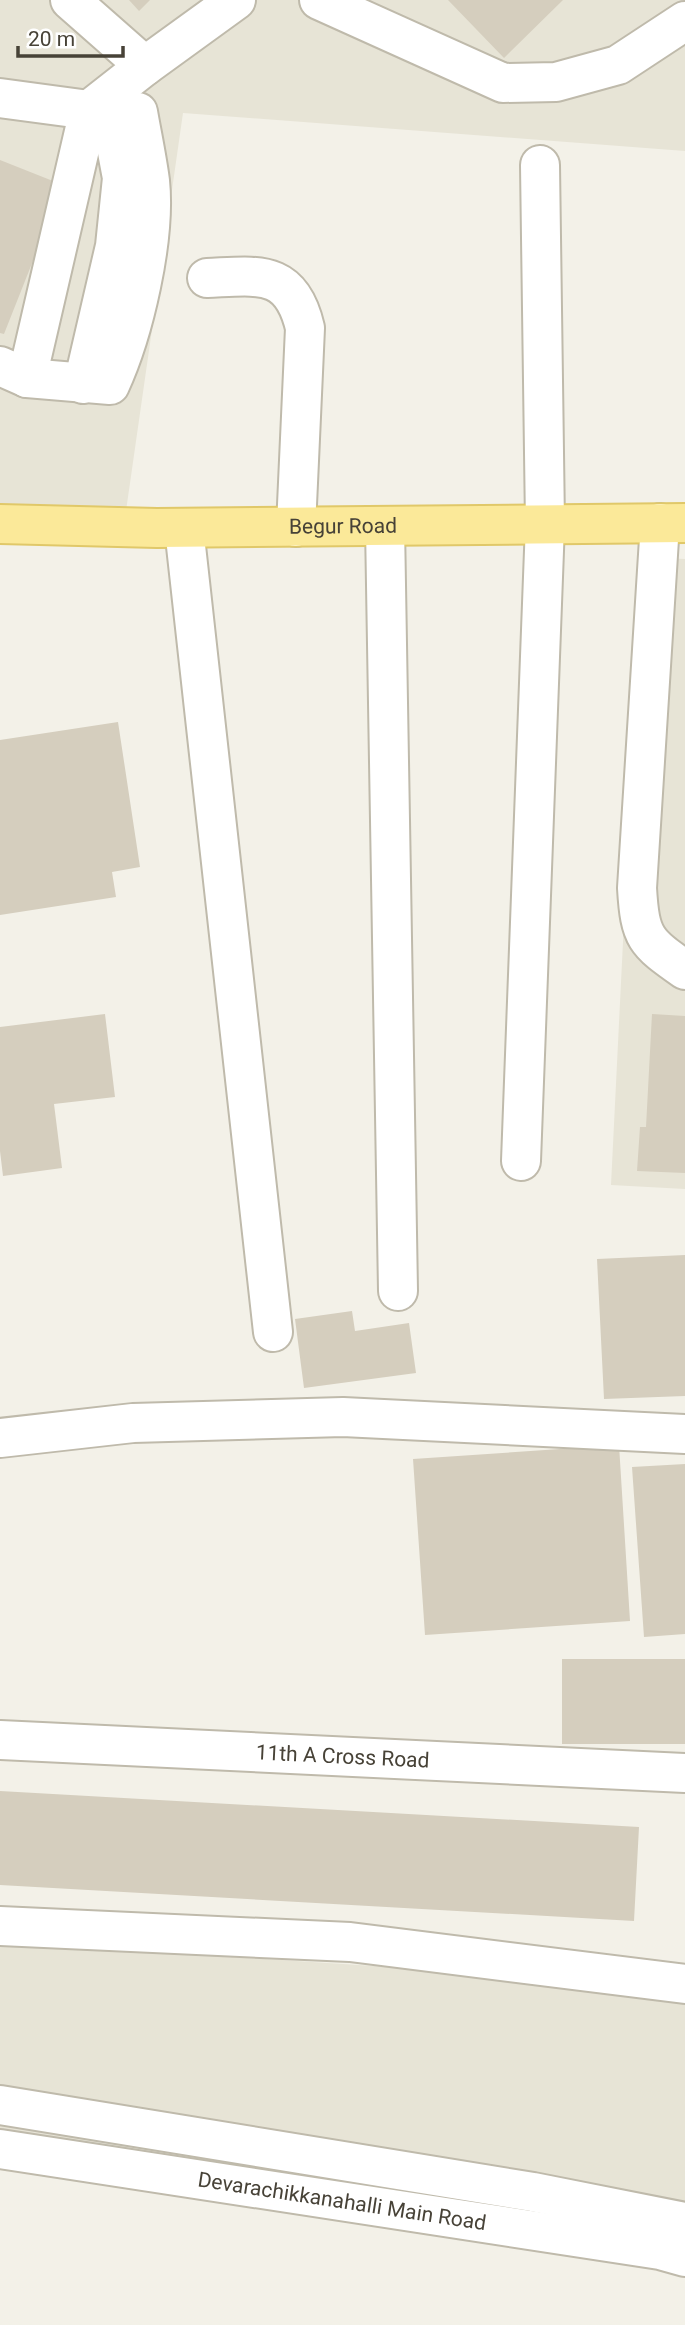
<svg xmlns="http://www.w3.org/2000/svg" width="685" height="2325" font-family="Roboto,sans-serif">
	<rect width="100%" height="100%" fill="#f3f1e8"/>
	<path fill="#e7e4d6" d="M0,0H685V151L183,113L124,525L0,530Z
		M642,557L685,559V1189L611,1185Z
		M0,1942L685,1986V2275L0,2153Z"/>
	<path fill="#d5cebe" d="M129,0H150L139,11Z
		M448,0H563L504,58Z
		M0,160L63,185L4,334L0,333Z
		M118,722L140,867L112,872L116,897L0,915V740Z
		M105,1014L115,1097L54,1104L62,1168L3,1176L0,1151V1027Z
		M652,1014L685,1016V1173L637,1171L640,1127H646Z
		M685,1255V1396L604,1399L597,1259Z
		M352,1311L355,1331L409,1323L416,1373L304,1388L295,1319Z
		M619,1445L630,1621L425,1635L413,1459Z
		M685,1464V1634L644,1637L632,1467Z
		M562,1659H685V1744H562Z
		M0,1791L639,1827L634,1921L0,1885Z"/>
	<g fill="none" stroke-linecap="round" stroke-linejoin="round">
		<defs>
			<g id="minor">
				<path d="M319,0L503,83L556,82L618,65L685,21"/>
				<path d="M145,66L236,0"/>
				<path d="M0,98L89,110"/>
				<path d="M207,278C258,276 291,268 305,328L296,527"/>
				<path d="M0,366L27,378L89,110L145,66L70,0"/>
				<path d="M27,378L110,385C134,333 156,239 150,181C147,158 142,135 138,112"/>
				<path d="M83,384L115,246L122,178L112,125"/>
				<path d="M660,523L637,888C640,938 645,942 685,970"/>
				<path d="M385,526L398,1291"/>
				<path d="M184,528L273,1332"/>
				<path d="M521,1161L545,524L540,165"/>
				<path d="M0,1438L133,1423L343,1417L685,1434"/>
				<path id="s1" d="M0,1740L685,1773"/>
				<path d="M0,1926L350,1942L685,1984"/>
				<path d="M0,2105L533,2192L685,2222"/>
				<path id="s2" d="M0,2149L660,2250L685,2257"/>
			</g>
			<g id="major">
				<path id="s3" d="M0,524L157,528L685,523"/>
			</g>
		</defs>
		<use href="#minor" stroke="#bfbaab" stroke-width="42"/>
		<use href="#major" stroke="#e0c869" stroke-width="42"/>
		<use href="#minor" stroke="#fff" stroke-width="38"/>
		<use href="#major" stroke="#fbe999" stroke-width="38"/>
	</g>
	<g text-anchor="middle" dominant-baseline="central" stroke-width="7" stroke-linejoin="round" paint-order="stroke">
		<g font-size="21" fill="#474237" stroke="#fff">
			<text stroke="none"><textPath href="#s3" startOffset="343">Begur Road</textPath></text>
			<text stroke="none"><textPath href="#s1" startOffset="343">11th A Cross Road</textPath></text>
			<text stroke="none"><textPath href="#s2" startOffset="346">Devarachikkanahalli Main Road</textPath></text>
		</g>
	</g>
	<path d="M18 46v10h105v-10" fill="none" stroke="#474237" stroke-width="3.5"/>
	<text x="28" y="46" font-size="21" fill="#474237" stroke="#ffffff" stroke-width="5" paint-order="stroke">20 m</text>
</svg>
